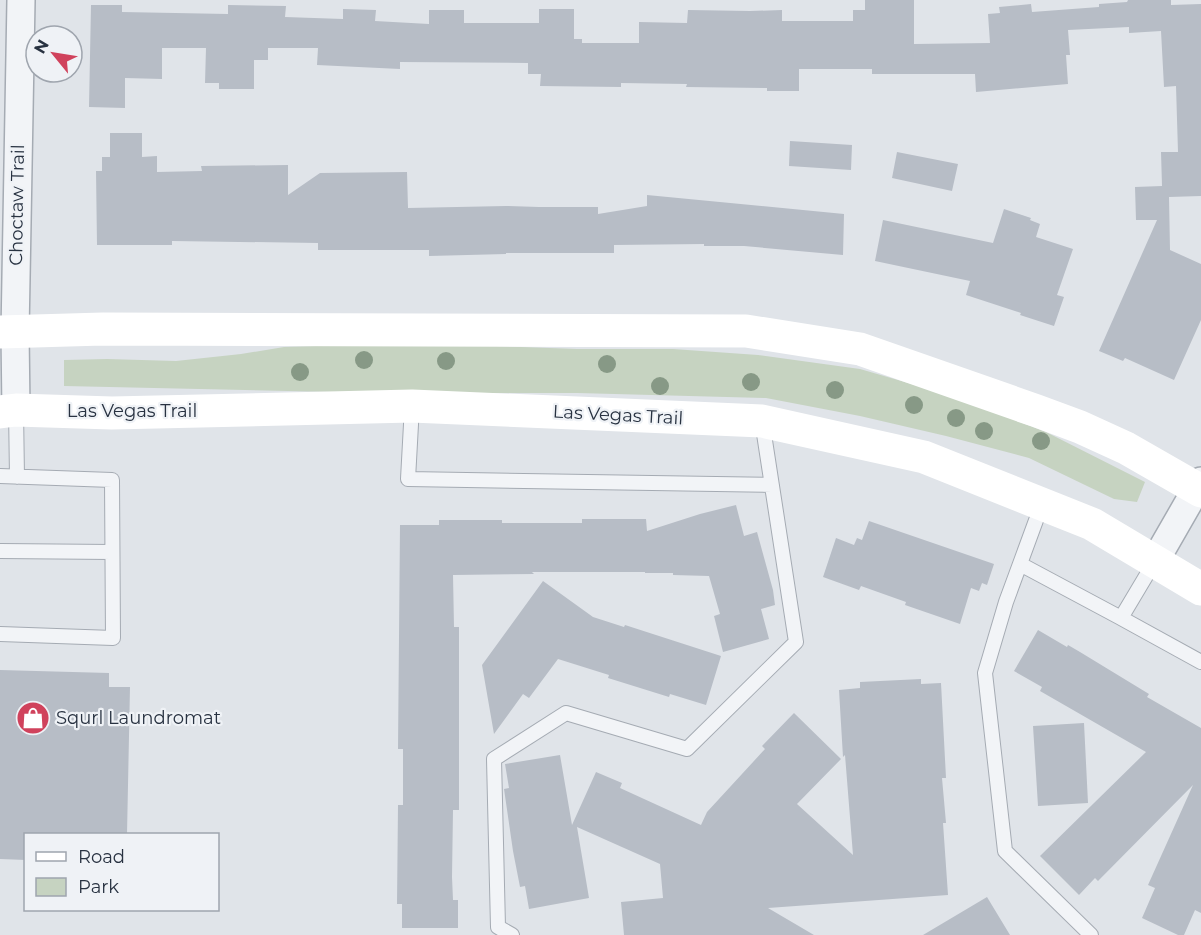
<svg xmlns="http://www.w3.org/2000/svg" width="1201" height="935" font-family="Montserrat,sans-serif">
	<rect width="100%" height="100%" fill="#e0e4e9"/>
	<path fill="#c6d3c1" d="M411,343L577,349H673L758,355L860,369L953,396L1046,432L1145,482L1137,502L1114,499L1029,458L946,436L860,416L766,398L577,393H381L64,386V360L107,359L176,361L241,354L284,347Z"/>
	<path fill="#b7bdc6" d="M865,0H914V44L990,43L988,14L1000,13L999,7L1031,4L1032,12L1099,7V4L1127,2L1128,0H1171V5L1201,4V196L1169,197L1170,250L1201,264V320L1174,380L1125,358L1123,361L1099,351L1157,220H1136L1135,187L1162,186L1161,152H1178L1176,86L1164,87L1161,31L1129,33V27L1068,30L1070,55H1066L1068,84L976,92L975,74H872V69H799V91H767V88L686,87L687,84L621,83V87L540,86L541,74H528V63L400,62V69L317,65L318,48H268V60H254V89H219V83H205L206,48H162V79L125,78V108L89,107L91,5H122V12L228,14V5L286,6L285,17L343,19V9L376,10L375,21L429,24V10H464V23H539V9H574V39H582V43H639V22L687,23L688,10L750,11L782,10V21H853V10H865Z
		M110,133H142V157L157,156V172L202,171L201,166L288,165V195L320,173L407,172L408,208L506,206L539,207H598V214L647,206V195L844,214L843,255L744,246H704V244L614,245V253H506V254L429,256V250H318V243L172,241V245H97L96,171H102V157H110Z
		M790,141L852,145L851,170L789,166Z
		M897,152L958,164L952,191L892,178Z
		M1004,209L1031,218L1030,220L1040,224L1036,237L1073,249L1057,295L1064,297L1054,326L1020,315L1021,313L966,295L970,281L875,261L883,220L993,243Z
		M736,505L744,536L757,532L773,590L775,605L761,609L769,639L723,652L714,616L720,614L709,576L673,575V573H645V572H532L534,574L453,575L454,627H459V810H453L452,877L453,900H458V928H402V904H397L398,805H403V749H398L400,525H439V520H502V523H582V519H646L647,531L700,514Z
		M869,521L994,564L987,585L982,583L979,591L971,588L960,624L905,605L906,602L861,586L859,590L823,577L836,538L854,545L857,538L862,540Z
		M543,581L593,617L624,627L625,625L721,656L706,705L670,694L669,697L608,678L609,675L558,659L529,698L523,694L494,734L482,665Z
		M1038,630L1067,647L1068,645L1080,652L1149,694L1147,697L1201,728V913L1195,910L1184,935H1178L1142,918L1155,888L1148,885L1193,785L1098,881L1095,878L1079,895L1040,856L1146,752L1040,691L1042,687L1014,671Z
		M0,670L109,673V687H130L127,834H26V860L0,859Z
		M921,679V684L941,683L946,778H942L946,823H943L948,895L768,908L814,935H624L621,902L663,898L660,864L577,827L589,898L529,909L525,886L520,887L513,851L504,789L509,788L505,764L560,755L572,825L596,772L622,783L620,788L701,825L707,812L765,749L762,746L794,713L841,759L797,804L853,855L845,755L843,757L839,690L860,688V682Z
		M1084,723L1088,803L1038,806L1033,726Z
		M987,897L1010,935H923Z"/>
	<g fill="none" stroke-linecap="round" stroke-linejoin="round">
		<defs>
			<path id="service" d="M412,406L408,479L772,485
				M16,410L17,477
				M0,476L112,480L113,638L0,634
				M1042,504L1006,602L985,673L1005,851L1091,935
				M0,551L112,552
				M1020,564L1121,618L1155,561
				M1121,618L1201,662
				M512,935L498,927L494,759L566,713L687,749L796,642L762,421"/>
			<path id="minor" d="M16,410L15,333L21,0
				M1155,561L1201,481"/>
		</defs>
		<use href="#service" stroke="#a5abb3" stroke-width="16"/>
		<use href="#minor" stroke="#a5abb3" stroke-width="30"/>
		<use href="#service" stroke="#f2f4f7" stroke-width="14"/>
		<use href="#minor" stroke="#f2f4f7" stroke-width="27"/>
		<path stroke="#fff" stroke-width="33" d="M0,332L103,329L746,331L860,349L1037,411L1080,427L1126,448L1201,491
			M0,412L16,410L112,413L412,406L762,421L924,457L1092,524L1201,589"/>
	</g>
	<g fill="#879986">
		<circle cx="364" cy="360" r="9"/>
		<circle cx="446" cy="361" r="9"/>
		<circle cx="607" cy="364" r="9"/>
		<circle cx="300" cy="372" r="9"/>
		<circle cx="751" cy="382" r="9"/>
		<circle cx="660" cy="386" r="9"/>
		<circle cx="835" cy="390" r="9"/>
		<circle cx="914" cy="405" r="9"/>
		<circle cx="956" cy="418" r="9"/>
		<circle cx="984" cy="431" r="9"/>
		<circle cx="1041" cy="441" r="9"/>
	</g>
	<defs>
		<symbol id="shop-disc" viewBox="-11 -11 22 22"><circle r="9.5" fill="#d0425c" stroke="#eff2f6"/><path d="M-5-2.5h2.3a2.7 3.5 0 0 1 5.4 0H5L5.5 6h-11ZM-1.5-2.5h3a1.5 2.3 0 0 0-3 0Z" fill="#fff"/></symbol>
	</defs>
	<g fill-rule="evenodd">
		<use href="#shop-disc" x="14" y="699" width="38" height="38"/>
	</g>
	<g text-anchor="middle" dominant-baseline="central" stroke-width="4.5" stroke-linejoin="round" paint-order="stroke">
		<g font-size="18" fill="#283241" stroke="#eff2f6">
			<text transform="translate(17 205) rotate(-89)">Choctaw Trail</text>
			<text x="132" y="411">Las Vegas Trail</text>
			<text transform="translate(618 415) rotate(3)">Las Vegas Trail</text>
		</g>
		<g font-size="18" fill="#283241" stroke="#eff2f6" text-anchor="start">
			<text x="56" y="718">Squrl Laundromat</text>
		</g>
	</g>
	<rect x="24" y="833" width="195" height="78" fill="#eff2f6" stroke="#9fa5ae" stroke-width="1.5"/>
	<rect x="36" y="852" width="30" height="9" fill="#ffffff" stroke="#9fa5ae" stroke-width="1.5"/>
	<text x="78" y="863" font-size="18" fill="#283241">Road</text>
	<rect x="36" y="878" width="30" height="18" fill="#c6d3c1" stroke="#9fa5ae" stroke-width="1.5"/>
	<text x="78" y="893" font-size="18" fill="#283241">Park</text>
	<g transform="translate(54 54) rotate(300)"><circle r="28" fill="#eff2f6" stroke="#9fa5ae" stroke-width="1.5"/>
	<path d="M0-4.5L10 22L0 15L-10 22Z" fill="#d0425c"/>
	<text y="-9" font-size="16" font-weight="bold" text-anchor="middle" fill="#283241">N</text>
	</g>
</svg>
